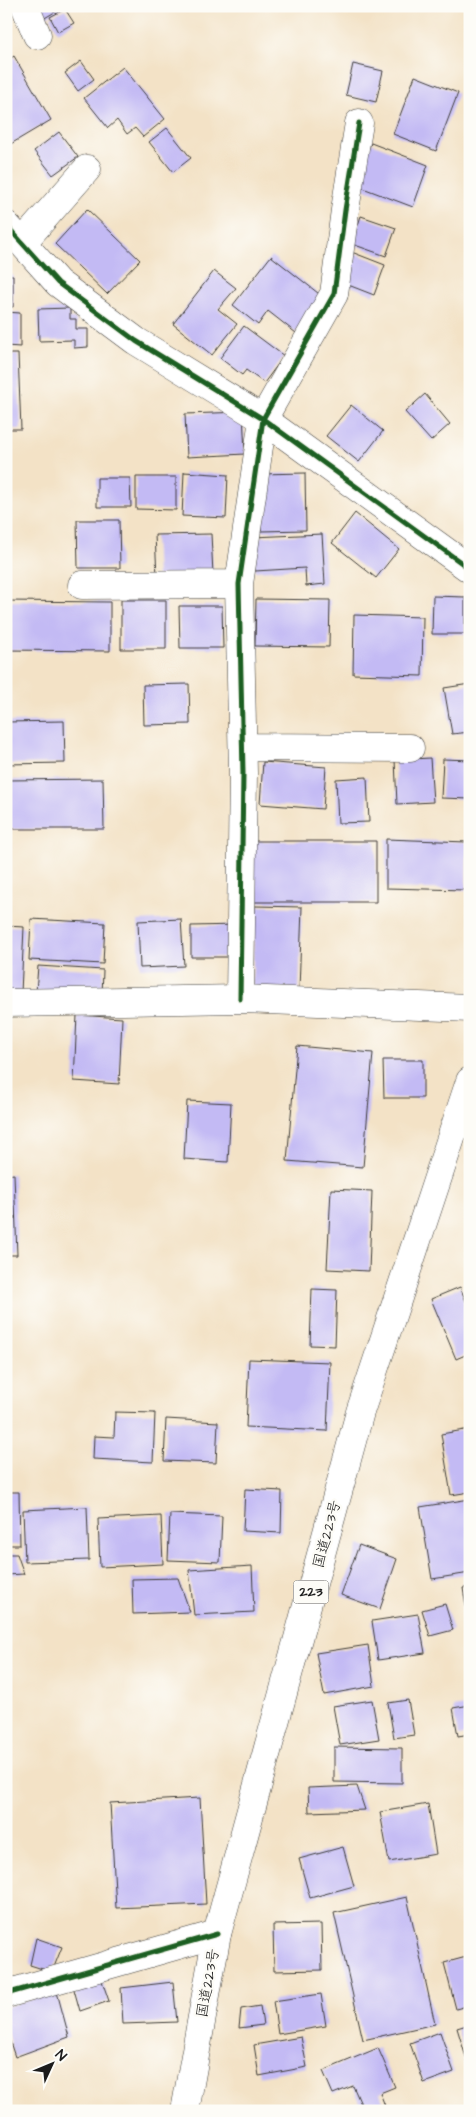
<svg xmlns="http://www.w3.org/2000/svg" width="476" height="2117" font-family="'Architects Daughter','Klee One',sans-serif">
	<rect width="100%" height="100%" fill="#fdfcf7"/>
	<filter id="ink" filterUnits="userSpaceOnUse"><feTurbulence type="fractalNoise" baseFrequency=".02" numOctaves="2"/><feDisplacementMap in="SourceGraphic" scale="10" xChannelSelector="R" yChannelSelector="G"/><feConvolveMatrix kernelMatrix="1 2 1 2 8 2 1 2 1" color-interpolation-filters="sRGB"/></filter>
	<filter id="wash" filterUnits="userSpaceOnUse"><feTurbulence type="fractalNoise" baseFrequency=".0096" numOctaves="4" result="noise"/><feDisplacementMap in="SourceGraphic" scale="20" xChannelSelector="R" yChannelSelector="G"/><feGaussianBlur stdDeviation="1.12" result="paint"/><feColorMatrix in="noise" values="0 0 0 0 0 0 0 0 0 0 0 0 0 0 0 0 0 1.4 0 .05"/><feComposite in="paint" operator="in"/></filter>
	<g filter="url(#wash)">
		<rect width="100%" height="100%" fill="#f3e2c6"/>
		<g id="blocks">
			<path fill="#c3baf4" d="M36,6H65L43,19Z
				M65,9L74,23L58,32L50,17Z
				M14,56L51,120L9,145L6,140V61Z
				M81,61L94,79L78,91L65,73Z
				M353,64L383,71L376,102L346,95Z
				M123,67L165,119L143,137L135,128L127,134L117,120L108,128L84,98Z
				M415,76L458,93L436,151L393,134Z
				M167,128L191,158L173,172L149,142Z
				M59,132L78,157L53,175L34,151Z
				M371,143L428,165L413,207L355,185Z
				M87,209L140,260L107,294L55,244Z
				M361,216L396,228L386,256L352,244Z
				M349,251L385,265L374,295L338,281Z
				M271,256L323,297L296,333L268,311L258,325L233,305Z
				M214,271L236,288L218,309L237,324L212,355L173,324Z
				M6,275H13V307H6Z
				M70,308V319H76V329H88V347L74,348V340L39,341L38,309Z
				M6,312L20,313V347L6,346Z
				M244,326L284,356L264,383L246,370L242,375L220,358Z
				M6,354H18L21,429H6Z
				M425,394L450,424L431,441L405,412Z
				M351,405L383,431L359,462L326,436Z
				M243,412L245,454L187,457L185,414Z
				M184,472L228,475L226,518L182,516Z
				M305,473L306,530L261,531L260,474Z
				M136,477H176V510L136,509Z
				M97,478H130L131,507H97Z
				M355,513L399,549L376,578L332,543Z
				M77,520H119L120,568H78Z
				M211,534L213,574L157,576L155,535Z
				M322,534L325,584L306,586L305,568L255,571L253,537Z
				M433,596L465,597V634H432Z
				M256,599L330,600L329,647L255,646Z
				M121,600H166V649H121Z
				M6,601L110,602V651L6,650Z
				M179,606H222L223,648H180Z
				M354,615L423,617L422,676L353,674Z
				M189,684L190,724L144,725L143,685Z
				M470,684V732L452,734L444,688Z
				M64,721L65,763L6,764V722Z
				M430,758L433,802L397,804L395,760Z
				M443,759L470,760V799L441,798Z
				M263,762L326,767L323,809L260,804Z
				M367,777L369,822L338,823L336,779Z
				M103,779L104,829H6V780Z
				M386,839L467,842L466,890L386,888Z
				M253,841H376V902H253Z
				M255,906L302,907L299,990L252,988Z
				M31,919L105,923L103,964L29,960Z
				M181,919L184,966L140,968L138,921Z
				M238,925L239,957H191V926Z
				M6,926L24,927L21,993L6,992Z
				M38,966L103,970L102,996L36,992Z
				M77,1015L122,1018L119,1084L74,1081Z
				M297,1046L373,1053L363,1167L287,1161Z
				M383,1060H423V1098H384Z
				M187,1101L231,1103L228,1162L184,1159Z
				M14,1174L17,1255H6V1175Z
				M331,1189L372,1191L369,1271L327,1269Z
				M460,1287L470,1311V1353L456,1359L431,1299Z
				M312,1289L337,1290L335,1346L310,1345Z
				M249,1359L330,1362L327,1431L246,1427Z
				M115,1412L155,1413L153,1462L93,1459L94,1436L114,1437Z
				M166,1419L218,1422L216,1463L164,1461Z
				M470,1429V1492L451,1495L441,1434Z
				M245,1489L282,1491L281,1533L243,1531Z
				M6,1492H19L20,1545H6Z
				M470,1499V1573L432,1579L420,1507Z
				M87,1507L89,1560L25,1562L23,1510Z
				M170,1514L222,1516L220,1562L168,1560Z
				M161,1516L163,1564L100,1567L98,1519Z
				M359,1545L397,1559L380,1609L341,1595Z
				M6,1554H17L24,1574L6,1575Z
				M252,1566L254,1612L194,1615L189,1570Z
				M178,1578L190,1612L133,1614L132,1579Z
				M470,1587V1617L468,1618L463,1588Z
				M445,1604L453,1630L430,1636L422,1610Z
				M418,1614L425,1653L378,1660L372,1621Z
				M368,1645L374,1686L324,1695L316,1653Z
				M372,1700L379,1739L340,1745L333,1706Z
				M408,1700L414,1735L394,1738L388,1703Z
				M470,1705V1734L458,1736L453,1708Z
				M334,1747L402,1748V1783L334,1782Z
				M357,1786L365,1810L309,1812L308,1788Z
				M200,1798L206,1904L116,1908L110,1803Z
				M428,1804L436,1854L389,1862L380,1812Z
				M343,1847L354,1886L310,1898L299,1859Z
				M407,1897L435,2024L363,2040L334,1913Z
				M321,1924L322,1970L274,1971L273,1925Z
				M36,1938L62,1947L52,1972L30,1965Z
				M470,1956V2005L456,2009L444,1963Z
				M100,1975L109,2001L80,2011L73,1986Z
				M173,1982L177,2022L123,2024L121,1988Z
				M57,1992L69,2037L15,2057L6,2030V2007Z
				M321,1994L326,2026L278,2034L273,2001Z
				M260,2006L263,2025L239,2028L241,2009Z
				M470,2024V2064H468L457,2028Z
				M440,2032L454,2072L424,2083L410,2043Z
				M301,2037L307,2067L259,2076L254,2045Z
				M378,2048L395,2087L380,2093L387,2111H364L353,2086L333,2094L323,2071Z"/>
		</g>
	</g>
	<g filter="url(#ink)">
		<use href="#blocks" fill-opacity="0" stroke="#3c3a36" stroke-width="1"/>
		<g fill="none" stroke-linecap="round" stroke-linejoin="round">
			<defs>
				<path id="street" d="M25,6L37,35
					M6,225L58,283L136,341L263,419L470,569
					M22,243L87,169
					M82,585L239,584
					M243,747L410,748
					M240,999L243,773L239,584L263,419L334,294L345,210L359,123
					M6,1003L240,999L470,1008
					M6,1994L217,1934"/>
				<path id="highway" d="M185,2111L217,1934L360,1412L470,1081"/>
			</defs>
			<use href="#street" stroke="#3c3a36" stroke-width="29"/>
			<use href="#highway" stroke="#3c3a36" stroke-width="29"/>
			<use href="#street" stroke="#fff" stroke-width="28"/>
			<use href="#highway" stroke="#fff" stroke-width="28"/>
			<defs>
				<path id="cycleway" d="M6,225L58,283L136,341L263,419L470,569
					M240,999L243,773L239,584L263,419L334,294L345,210L359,123
					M6,1994L217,1934"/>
			</defs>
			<use href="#cycleway" stroke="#fdfcf7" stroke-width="8"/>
			<use href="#cycleway" stroke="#1b5e20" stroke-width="5"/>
		</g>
	</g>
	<g text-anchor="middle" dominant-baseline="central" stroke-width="5" stroke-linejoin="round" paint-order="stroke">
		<rect fill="#fdfcf7" stroke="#605f5e" stroke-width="1" x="293.5" y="1580.5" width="35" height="23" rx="4"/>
		<g font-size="14" font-weight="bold" fill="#1c1c1c">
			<text x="311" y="1592">223</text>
		</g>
		<g font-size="15" fill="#1c1c1c" stroke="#fdfcf7">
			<text transform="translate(327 1534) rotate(-75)">国道223号</text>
			<text transform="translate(208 1983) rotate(-80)">国道223号</text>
		</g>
	</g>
	<rect width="476" height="2117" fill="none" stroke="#fdfcf7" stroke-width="25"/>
	<g transform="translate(52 2064) rotate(46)" stroke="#fdfcf7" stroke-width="4" paint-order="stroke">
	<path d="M0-4L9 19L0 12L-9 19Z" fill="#1c1c1c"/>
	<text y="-8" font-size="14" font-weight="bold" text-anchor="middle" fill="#1c1c1c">N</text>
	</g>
</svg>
